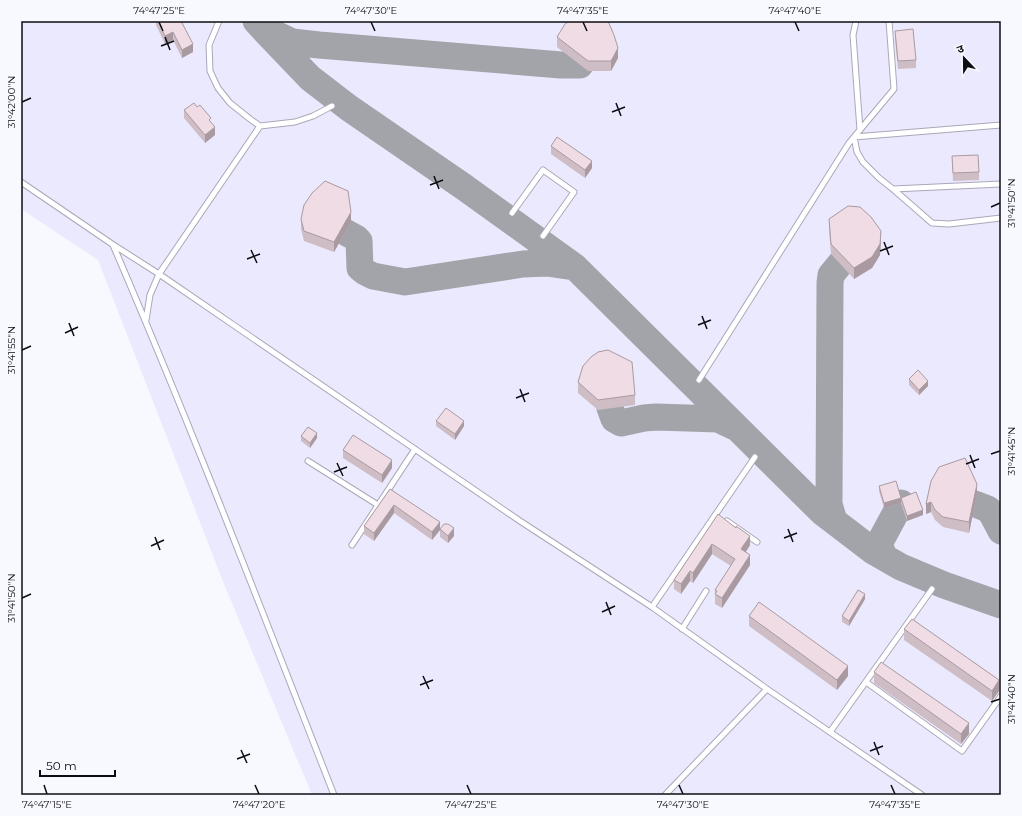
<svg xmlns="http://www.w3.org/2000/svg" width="1022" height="816" font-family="Montserrat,'Noto Sans Devanagari',sans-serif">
	<rect width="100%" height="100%" fill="#f8f8ff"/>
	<path fill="#ebe9fe" d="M21,21H1001V795H312L224,584L98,260L21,209Z"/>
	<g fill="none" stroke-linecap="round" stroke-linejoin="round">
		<path stroke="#a3a3aa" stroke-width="27" d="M256,21L266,32L310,78L349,108L464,187L575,267L822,512L873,551L901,567L944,585L1001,605
			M269,31L292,42L319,45L561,65H580
			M345,232L356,238L359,241L360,268L365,272L373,276L405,282L523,264L547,263L574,267
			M610,408L614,419L621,423L644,418L656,417L718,419L735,427
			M975,504L988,509L992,514L1001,531
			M834,521L829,504L830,283L831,275L840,264
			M884,557L880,546L881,540L901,503"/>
		<defs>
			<path id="service" d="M219,21L209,45L210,71L218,88L230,103L250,119L260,126L295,122L313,116L332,106
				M856,21L853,35L860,130
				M1001,125L854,137L857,152L863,162L879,178L893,189L932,223L949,224L1001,218
				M21,182L112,244L159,274L520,521L652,607L767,689L922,795
				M893,189L1001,184
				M512,213L543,170L574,192L543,236
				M113,245C191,426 262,611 334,795
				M146,320L150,295L159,274L260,126
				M699,380L849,143L894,89L889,21
				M308,461L378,505
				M727,521L757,542
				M352,545L415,449
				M652,607L755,457
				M682,629L706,591
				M866,682L962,751L1001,696
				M830,732L932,589
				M665,795L767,689"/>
		</defs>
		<use href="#service" stroke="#aaa8b9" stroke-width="7"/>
		<use href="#service" stroke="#fff" stroke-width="5"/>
	</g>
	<path fill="#cebdc5" d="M156,21H181L193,52L182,58L173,40L165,44L156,25Z
		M895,31L916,60V68L898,69L895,39Z
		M557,37L618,58L611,71H588L557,47Z
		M197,107L211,122L215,135L205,143L184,118V110Z
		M551,146L592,168L585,178L551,154Z
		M952,156L979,172V180L953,181Z
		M301,219L351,222L334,252L304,241L301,229Z
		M829,219L881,241L880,255L872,268L854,279L831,254L829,230Z
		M909,379L928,386L919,395L909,385Z
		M578,382L635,395V405L598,410L578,393Z
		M436,421L464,426L455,440L436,426Z
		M301,436L317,438L310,448L301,441Z
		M343,450L392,468L382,483L343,458Z
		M931,481L977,494L969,533L943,527L935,520L931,512L926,514Z
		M879,486L901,498L923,515L907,521L901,503L884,508L879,491Z
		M390,489L440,530L432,540L394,513L374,541L364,534V526Z
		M718,514L750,545L746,552L750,565L722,608L715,604V590L731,566L712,554L693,583L690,581L681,594L674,589V580Z
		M440,529L454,536L448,543L440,537Z
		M865,599L849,626L842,622V616Z
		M749,616L848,676L837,690L749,626Z
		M904,629L999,691L992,701L904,640Z
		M874,672L969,734L961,744L874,683Z"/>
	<path fill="#a89aa0" d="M173,32V40L165,44V36Z
		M193,44V52L182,58V50Z
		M618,48V58L611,71V61Z
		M215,127V135L205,143V135Z
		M592,161V168L585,178V170Z
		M351,212V222L334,252V242Z
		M881,231V241L880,255L872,268L854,279V268Z
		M928,381V386L919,395V390Z
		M464,421V426L455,440V434Z
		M317,433V438L310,448V443Z
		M392,460V468L382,483V475Z
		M977,484V494L969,533V522Z
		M901,498V503L884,508V503Z
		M931,502V512L926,514V504Z
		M394,505V513L374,541V533Z
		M923,510V515L907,521V516Z
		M440,522V530L432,540V532Z
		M454,528V536L448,543V536Z
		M750,536V545L741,559V549Z
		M712,544V554L693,583V573Z
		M750,555V565L722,608V598Z
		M690,571V581L681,594V584Z
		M865,594V599L849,626V621Z
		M848,666V676L837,690V680Z
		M999,680V691L992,701V691Z
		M969,723V734L961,744V734Z"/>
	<path fill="#f0dce5" stroke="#a89aa0" d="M158,21H181L193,44L182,50L173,32L165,36Z
		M569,21H608L614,35L618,48L611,61H588L557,37L565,24Z
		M913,29L916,60L898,61L895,31Z
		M194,103L197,107L200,105L211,118L209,120L215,127L205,135L184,110Z
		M557,137L592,161L585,170L551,146Z
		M978,155L979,172L953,173L952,156Z
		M325,181L348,191L351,212L334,242L304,231L301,219L304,205L312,193Z
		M848,206L860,207L871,217L881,231L880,244L872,257L854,268L831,244L829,219Z
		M608,350L632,362L635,395L598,400L578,382L583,366L591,357L598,352Z
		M918,370L928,381L919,390L909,379Z
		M446,408L464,421L455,434L436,421Z
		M308,427L317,433L310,443L301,436Z
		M353,435L392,460L382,475L343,450Z
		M965,458L977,484L969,522L943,517L935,510L931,502L926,504L931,481L939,467Z
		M896,481L901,498L884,503L879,486Z
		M390,489L440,522L432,532L394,505L374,533L364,526Z
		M916,492L923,510L907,516L901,498Z
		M718,514L736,528V526L750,536L741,549L750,555L722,598L715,594L717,591L715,590L735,559L712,544L693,573L690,571L681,584L674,580Z
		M444,524H448L454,528L448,536L440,529Z
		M858,590L865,594L849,621L842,616Z
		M759,602L848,666L837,680L749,616Z
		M912,619L999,680L992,691L904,629Z
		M881,662L969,723L961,734L874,672Z"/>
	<path fill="none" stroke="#0d0c12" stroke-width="1.5" d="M159,22L163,31M371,22L375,31M583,22L587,31M795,22L799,31M165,37L170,50M161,46L174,41M22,102L31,98M616,103L621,116M612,112L625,107M434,176L439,189M430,185L443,180M991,207L1000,203M884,242L889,255M251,250L257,263M880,251L893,246M247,259L260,254M702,316L707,329M69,323L74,336M698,325L711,320M65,333L78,327M22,350L31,346M520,389L525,402M516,398L529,393M991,454L1000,451M970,455L975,468M337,463L343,476M966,464L979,459M334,472L347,467M788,529L793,542M155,537L160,550M784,538L797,533M151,546L164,540M22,598L31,594M606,602L611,615M602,612L615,606M423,676L429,689M420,685L433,680M991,702L1000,699M874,742L879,755M241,750L247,763M870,751L883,746M237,759L250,754M44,785L47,794M255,785L259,794M467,785L471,794M679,785L683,794M891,785L895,794"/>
	<rect width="1022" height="816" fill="none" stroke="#f8f8ff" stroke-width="44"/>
	<g transform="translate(964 58) rotate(338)" stroke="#f8f8ff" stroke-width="3" paint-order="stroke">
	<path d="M0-3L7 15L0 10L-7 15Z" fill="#0d0c12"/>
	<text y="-6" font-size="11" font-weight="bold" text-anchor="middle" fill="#0d0c12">उ</text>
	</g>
	<path d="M40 770v6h75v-6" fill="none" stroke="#0d0c12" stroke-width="2"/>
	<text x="46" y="770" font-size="12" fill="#0d0c12" stroke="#f8f8ff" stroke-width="3" paint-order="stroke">50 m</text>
	<rect x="22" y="22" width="978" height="772" fill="none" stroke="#0d0c12" stroke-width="1.5"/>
	<g font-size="10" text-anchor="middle" fill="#0d0c12">
		<text x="159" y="14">74°47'25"E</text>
		<text x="371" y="14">74°47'30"E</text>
		<text x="583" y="14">74°47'35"E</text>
		<text x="795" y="14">74°47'40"E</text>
		<text transform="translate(11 102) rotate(-90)" y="4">31°42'00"N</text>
		<text transform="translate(1011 203) rotate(-90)" y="4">31°41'50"N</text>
		<text transform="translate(11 350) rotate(-90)" y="4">31°41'55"N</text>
		<text transform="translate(1011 451) rotate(-90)" y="4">31°41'45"N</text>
		<text transform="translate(11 598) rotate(-90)" y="4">31°41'50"N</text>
		<text transform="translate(1011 699) rotate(-90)" y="4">31°41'40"N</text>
		<text x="47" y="808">74°47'15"E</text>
		<text x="259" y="808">74°47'20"E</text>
		<text x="471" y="808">74°47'25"E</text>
		<text x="683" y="808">74°47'30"E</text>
		<text x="895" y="808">74°47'35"E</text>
	</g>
</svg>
